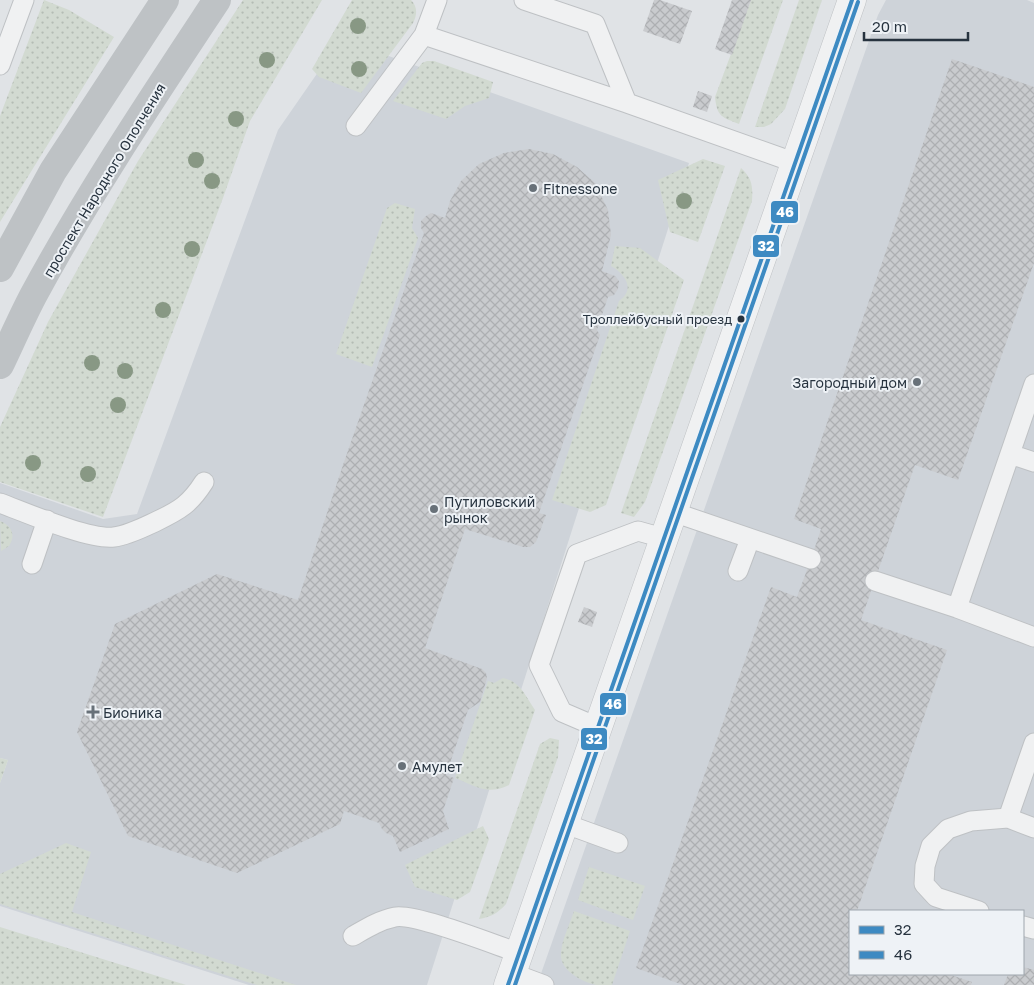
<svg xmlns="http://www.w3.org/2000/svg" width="1034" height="985" font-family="'Golos Text',sans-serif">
	<defs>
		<pattern id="grass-dots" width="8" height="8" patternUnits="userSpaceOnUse" patternTransform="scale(1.25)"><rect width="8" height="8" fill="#d2dad1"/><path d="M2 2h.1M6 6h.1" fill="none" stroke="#b4bcb4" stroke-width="1.8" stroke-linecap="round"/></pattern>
		<pattern id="building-cross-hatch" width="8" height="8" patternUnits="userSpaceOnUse" patternTransform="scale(1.25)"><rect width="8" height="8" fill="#c9cbce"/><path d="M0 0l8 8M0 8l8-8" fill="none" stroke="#adafb2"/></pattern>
	</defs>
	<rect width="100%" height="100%" fill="#e0e3e6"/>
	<path fill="#ced3d9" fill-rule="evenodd" d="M886,0H1027L1034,3V985H537L878,15ZM850,911H1023V974H850Z
		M341,39L689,163L427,985H249L0,906V783L8,760L0,758V483L103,519L137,514L278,130Z"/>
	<path fill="url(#grass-dots)" d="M44,0L69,10L114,37L0,222V116Z
		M243,0H322L250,121L223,198L103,517L0,482V427L48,322L138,161Z
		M352,0H411C418,7 417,15 413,23L361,93L319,77L312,69Z
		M751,0H783L739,124C722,117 717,117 715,97Z
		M799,0H822L785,109L771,124L764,127H755Z
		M427,61H434L493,82L489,98L465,106L446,119L393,101L422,63Z
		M703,159L725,166L698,242L670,232L658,180Z
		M741,168C752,178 753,186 752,201L645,502L634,517L621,513Z
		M395,203L415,209L412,228L418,238L372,367L336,354L387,208Z
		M615,246L640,248L684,280L606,505L590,512L552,500L619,301C636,289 625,274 611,266Z
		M0,521C12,526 16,535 9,546L1,551Z
		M503,678C520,681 526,697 535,710L509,785C487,796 476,786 455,778L488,681L494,683Z
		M550,738L559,740L558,757L506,904C498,913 491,917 479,919L540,744Z
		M0,758L8,760L0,783Z
		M483,826L489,839L470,892L457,900L415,887L405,865Z
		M66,843L91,852L72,912L296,985H257L0,904V874Z
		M589,867L645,886L633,920L578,900Z
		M574,911L630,931L612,985C607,985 601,985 596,985C582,982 559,970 561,953C562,939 570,924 574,911Z
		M0,927L186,985H0Z"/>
	<path fill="url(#building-cross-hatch)" d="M654,0H660L692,11L680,44L643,31Z
		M732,0H751L732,55L715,49Z
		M952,59L1034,87V263L958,480L915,465L861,620L947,650L857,911H850V932L848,939L850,940V974H948L972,982L971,985H683L636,968L771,587L797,597L811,559L821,529L794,519Z
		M698,91L712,96L707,112L693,107Z
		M529,149L553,154L577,167L595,183L608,210L611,235L602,271L615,276L619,281L618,289L614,295L608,297L597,330L600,335L539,513L546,515L536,542L530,547H523L465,529L425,648L482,669L486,673L487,678L480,702L468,710L446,775L454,778L443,811L449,829L400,852L393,836L386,833L382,829L379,823L344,811L340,824L237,873L128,836L77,732L115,624L217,574L298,600L344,462L424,233L421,228V221L426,216L431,213L445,218L450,201L461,181L479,164L504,153Z
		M584,607L597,612L592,627L578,622Z
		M1023,967L1034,970V985H1004L1008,974H1023Z"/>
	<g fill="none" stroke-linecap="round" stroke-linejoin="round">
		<defs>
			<path id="service" d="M524,0L595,24L627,103L796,163
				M424,35L437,0
				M0,65L24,0
				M356,126L424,35L627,103
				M1010,454L1034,462
				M0,503C27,513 89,540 114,537C129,535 144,527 157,521C180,510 190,504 204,482
				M673,512L811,559
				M32,564L47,520
				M738,571L750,539
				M875,581L957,608L1034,637
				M957,608L1034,384
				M597,727L562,712L539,665L577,554L638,531L663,538
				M1008,818L1034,743
				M563,823L618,843
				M979,911L936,897L924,884L925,866L931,846L948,829L971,821L1008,818L1034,828
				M1023,926L1034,929
				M353,936C367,928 380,920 395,917C415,913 495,945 519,953
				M512,973L544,985"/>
			<path id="minor" d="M508,985L852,0"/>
		</defs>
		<use href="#service" stroke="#bec1c4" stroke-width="21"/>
		<use href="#minor" stroke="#bec1c4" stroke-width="29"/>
		<use href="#service" stroke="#f0f1f2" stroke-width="19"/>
		<use href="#minor" stroke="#f0f1f2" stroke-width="28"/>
		<path stroke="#bec2c5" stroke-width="28" d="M0,268L53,171L165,0
			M0,365C11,342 21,319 33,296C88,194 153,97 217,0"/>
		<defs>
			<path id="bus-1" d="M508,985L852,0"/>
			<path id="bus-2" d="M515,985L858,2"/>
		</defs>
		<use href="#bus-1" stroke="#eef2f6" stroke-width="8"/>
		<use href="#bus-2" stroke="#eef2f6" stroke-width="8"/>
		<use href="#bus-1" stroke="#3d8ac2" stroke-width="4"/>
		<use href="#bus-2" stroke="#3d8ac2" stroke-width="4"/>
	</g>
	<g fill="#889884">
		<circle cx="358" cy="26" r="8"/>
		<circle cx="267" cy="60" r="8"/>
		<circle cx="359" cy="69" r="8"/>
		<circle cx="236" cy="119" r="8"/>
		<circle cx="196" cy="160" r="8"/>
		<circle cx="212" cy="181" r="8"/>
		<circle cx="684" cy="201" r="8"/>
		<circle cx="192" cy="249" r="8"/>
		<circle cx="163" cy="310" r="8"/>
		<circle cx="92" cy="363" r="8"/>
		<circle cx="125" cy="371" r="8"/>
		<circle cx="118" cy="405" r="8"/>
		<circle cx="33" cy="463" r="8"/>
		<circle cx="88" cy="474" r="8"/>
	</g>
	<g fill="#687179" stroke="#eef2f6" stroke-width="2">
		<circle cx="533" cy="188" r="5"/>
		<circle cx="917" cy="382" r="5"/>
		<circle cx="434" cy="509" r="5"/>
		<path d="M90.5 704.5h5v5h5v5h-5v5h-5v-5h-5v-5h5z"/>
		<circle cx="402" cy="766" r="5"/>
	</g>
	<circle fill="#27333f" stroke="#eef2f6" stroke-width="2" cx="741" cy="319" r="4.5"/>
	<g text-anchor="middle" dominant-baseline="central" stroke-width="4" stroke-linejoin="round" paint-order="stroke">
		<g font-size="13" fill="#27333f" stroke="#eef2f6" text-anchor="end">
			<text x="732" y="319">Троллейбусный проезд</text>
		</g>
		<g font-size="14" fill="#27333f" stroke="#eef2f6">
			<text transform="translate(104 180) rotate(-59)">проспект Народного Ополчения</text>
		</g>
		<g font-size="14" fill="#27333f" stroke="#eef2f6" text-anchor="start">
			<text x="543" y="188">Fitnessone</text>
			<text x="907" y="382" text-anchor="end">Загородный дом</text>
			<text x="444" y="501">Путиловский<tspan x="444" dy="16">рынок</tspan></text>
			<text x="103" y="712">Бионика</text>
			<text x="412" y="766">Амулет</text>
		</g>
	</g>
	<g stroke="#eef2f6" stroke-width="2">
		<rect x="770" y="200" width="29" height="24" rx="5" fill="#3d8ac2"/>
		<rect x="752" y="234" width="28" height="24" rx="5" fill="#3d8ac2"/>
		<rect x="599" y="692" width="28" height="24" rx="5" fill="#3d8ac2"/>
		<rect x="580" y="727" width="28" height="24" rx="5" fill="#3d8ac2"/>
	</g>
	<g font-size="14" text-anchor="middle" font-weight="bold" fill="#fff">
		<text x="785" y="217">46</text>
		<text x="766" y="251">32</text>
		<text x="613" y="709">46</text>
		<text x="594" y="744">32</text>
	</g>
	<rect x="849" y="910" width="175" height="65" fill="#eef2f6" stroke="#9ea6ad"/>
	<rect x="859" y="926" width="25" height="8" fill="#3d8ac2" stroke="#9ea6ad"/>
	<text x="894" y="935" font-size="15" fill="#27333f">32</text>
	<rect x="859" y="951" width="25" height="8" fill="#3d8ac2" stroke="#9ea6ad"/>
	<text x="894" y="960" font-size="15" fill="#27333f">46</text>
	<path d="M864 32v8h104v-8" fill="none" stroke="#27333f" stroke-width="2.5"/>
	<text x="872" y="32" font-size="15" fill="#27333f" stroke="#eef2f6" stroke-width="4" paint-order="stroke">20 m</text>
</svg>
